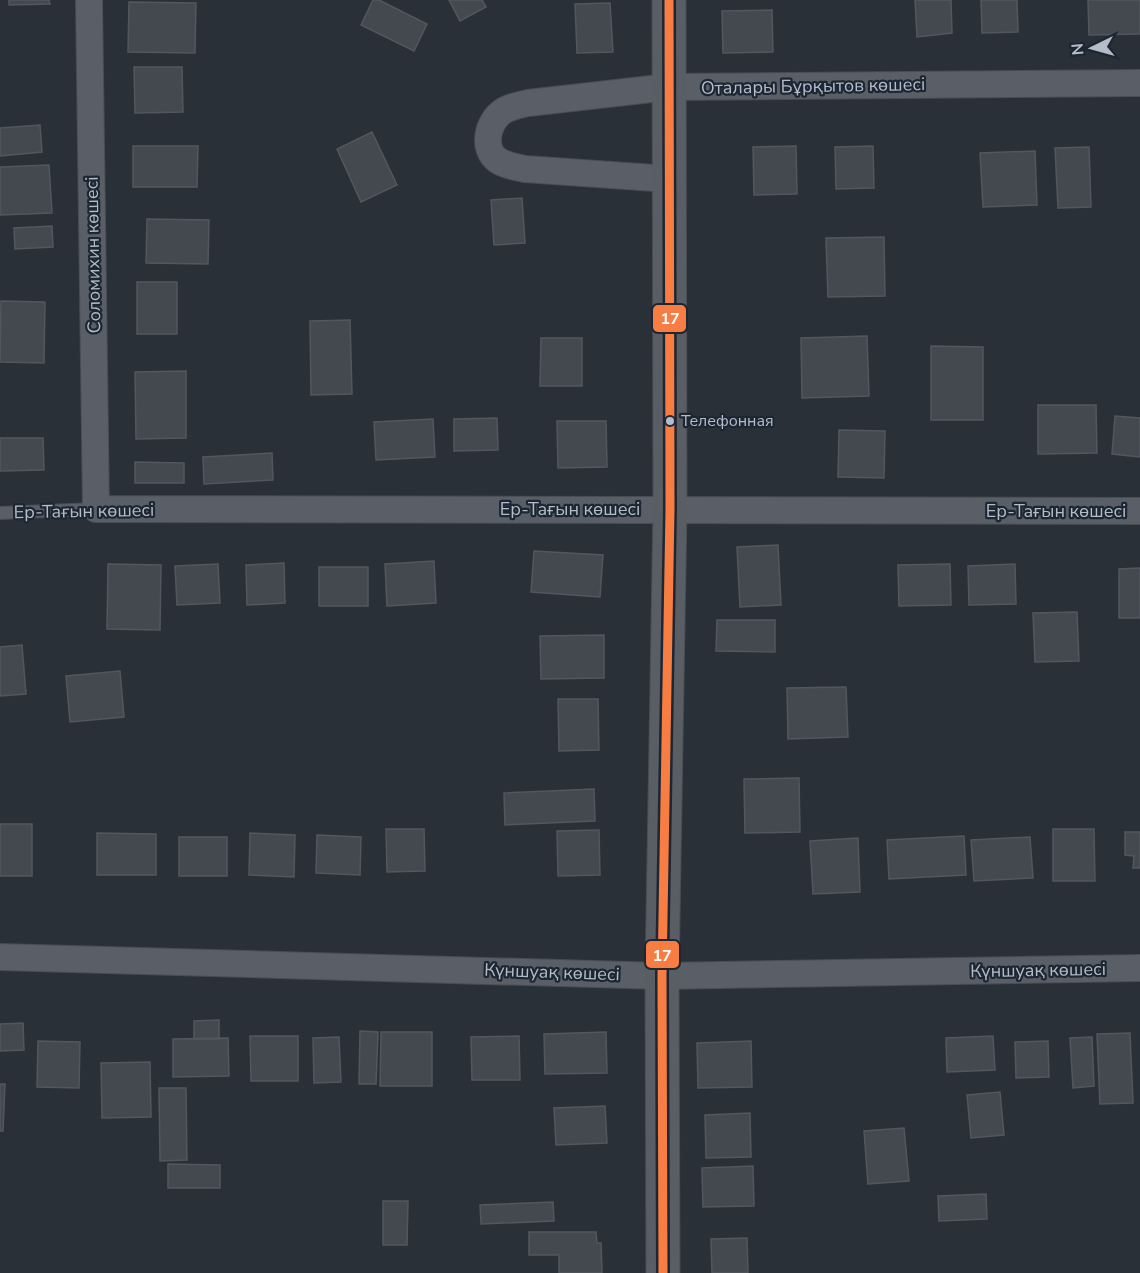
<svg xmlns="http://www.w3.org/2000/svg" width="1140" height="1273" font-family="'Nunito Sans',sans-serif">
	<rect width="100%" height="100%" fill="#2a3038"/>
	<path fill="#444950" stroke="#52575f" stroke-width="1.5" d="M9,0H49L50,4L9,5Z
		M373,0H379L427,24L414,51L361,25Z
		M449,0H482L486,7L460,21Z
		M915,0H951L952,33L917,37Z
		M981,0H1017L1018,32L982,33Z
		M1088,0H1140V34L1089,35Z
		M129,2L196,3L195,53L128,52Z
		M610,3L613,52L577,53L575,4Z
		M772,10L773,52L723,53L722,11Z
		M134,67H182L183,112L135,113Z
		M40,125L42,152L0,156V128Z
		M372,132L397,185L361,202L337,149Z
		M133,146H198L197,187H133Z
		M796,146L797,194L754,195L753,147Z
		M873,146L874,188L836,189L835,147Z
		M1089,147L1091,207L1058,208L1055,148Z
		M1035,151L1037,205L983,207L980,153Z
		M49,165L52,213L0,215V167Z
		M522,198L525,243L494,245L491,200Z
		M147,219L209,220L208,264L146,263Z
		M52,226L53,247L15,249L14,228Z
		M884,237L885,296L828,297L826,238Z
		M137,282H177V334H137Z
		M1,301L45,302L44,363L0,362Z
		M350,320L352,394L311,395L310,321Z
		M867,336L869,396L802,398L801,338Z
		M541,338H582V386H540Z
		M931,346L983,347V420H931Z
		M186,371V438L136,439L135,372Z
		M1038,405H1096L1097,453L1038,454Z
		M1115,416L1140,418V457L1112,454Z
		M497,418L498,450L454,451V419Z
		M433,419L435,457L376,460L374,422Z
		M557,421H606L607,467L558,468Z
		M839,430L885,431L884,478L838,477Z
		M0,438H43L44,470L0,471Z
		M272,453L273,480L204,484L203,457Z
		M135,462L184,463V483H135Z
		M778,545L781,605L740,607L737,547Z
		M534,551L603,555L600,597L531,592Z
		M434,561L436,603L387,606L385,564Z
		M284,563L285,603L247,605L246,565Z
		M108,564L161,565L160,630L107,629Z
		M218,564L220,603L177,605L175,566Z
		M950,564L951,605L899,606L898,565Z
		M1015,564L1016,604L969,605L968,566Z
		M319,567H368V606H319Z
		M1140,568V618H1119V569Z
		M1077,612L1079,661L1035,662L1033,613Z
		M717,620H775V652L716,651Z
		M604,635V678L541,679L540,636Z
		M22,645L26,694L0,696V647Z
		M120,671L124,717L70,722L66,676Z
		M846,687L848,737L788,739L787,688Z
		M558,699H598L599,750L559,751Z
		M799,778L800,832L745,833L744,779Z
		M594,789L595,821L505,825L504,793Z
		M0,824H32V876H0Z
		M386,829H424L425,871L387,872Z
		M1053,829H1094L1095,881H1053Z
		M599,830L600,875L558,876L557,831Z
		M1125,832H1140V868H1133L1134,856L1125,855Z
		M97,833L156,834V875H97Z
		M250,833L295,835L294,877L249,875Z
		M317,835L361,837L360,875L316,873Z
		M964,836L966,875L889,879L887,840Z
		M179,837H227V876H179Z
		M1030,837L1033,878L974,881L971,840Z
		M858,838L860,892L813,894L810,841Z
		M219,1020V1039H194V1021Z
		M23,1023L24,1050L0,1051V1024Z
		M360,1031L378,1032L376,1084H359Z
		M381,1032H432V1086H380Z
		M606,1032L607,1073L545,1074L544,1034Z
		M1130,1033L1133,1103L1100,1104L1097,1034Z
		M250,1036H298V1081H251Z
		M519,1036L520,1080H472L471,1037Z
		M993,1036L995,1070L947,1072L946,1038Z
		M339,1037L341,1082L314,1083L313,1038Z
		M1092,1037L1094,1086L1073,1088L1070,1038Z
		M228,1038L229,1076L173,1077V1039Z
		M38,1041L80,1042L79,1088L37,1087Z
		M751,1041L752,1087L698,1088L697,1043Z
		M1048,1041L1049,1077L1016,1078L1015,1042Z
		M150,1062L151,1117L102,1118L101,1063Z
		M0,1084H5L3,1131H0Z
		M159,1088H186L187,1160L160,1161Z
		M1000,1092L1004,1135L971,1138L967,1095Z
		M605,1106L607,1143L556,1145L554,1108Z
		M750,1113L751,1157L706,1158L705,1115Z
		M904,1128L909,1181L868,1184L864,1131Z
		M168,1164L220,1165V1188H168Z
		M753,1166L754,1206L703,1207L702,1168Z
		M986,1194L987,1219L939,1221L938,1196Z
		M383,1201H408L407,1245H383Z
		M553,1202L554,1221L481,1224L480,1205Z
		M529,1232H596L597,1243H601L602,1273H559V1255H529Z
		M747,1238L748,1273H712L711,1239Z"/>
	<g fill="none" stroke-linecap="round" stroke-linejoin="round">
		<defs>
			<path id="lane" d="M0,513L96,509"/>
			<path id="street" d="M89,0L96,509L1140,511
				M669,179L525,169C516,167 502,165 495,158C481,144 490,118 505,110C512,106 520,105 528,103L669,87L1140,83
				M0,957L662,976L1140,968"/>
			<path id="secondary" d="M663,1273L662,976L670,509L669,0"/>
		</defs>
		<use href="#lane" stroke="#484c53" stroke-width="14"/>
		<use href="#street" stroke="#484c53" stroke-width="28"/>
		<use href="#secondary" stroke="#484c53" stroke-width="35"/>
		<use href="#lane" stroke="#5a5e66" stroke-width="12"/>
		<use href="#street" stroke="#5a5e66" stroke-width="26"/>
		<use href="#secondary" stroke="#595d64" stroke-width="33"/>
		<defs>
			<path id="bus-1" d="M663,1273L662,976L670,509L669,0"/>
		</defs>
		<use href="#bus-1" stroke="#1d2633" stroke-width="14"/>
		<use href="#bus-1" stroke="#f77d43" stroke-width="9"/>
	</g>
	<circle fill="#b4bcc9" stroke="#1d2633" stroke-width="2" cx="670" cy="421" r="5"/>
	<g text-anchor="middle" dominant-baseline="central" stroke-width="4.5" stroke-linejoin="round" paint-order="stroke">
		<g font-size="16" fill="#b4bcc9" stroke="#1d2633" text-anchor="start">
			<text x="681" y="421">Телефонная</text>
		</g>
		<g font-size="18" fill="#b4bcc9" stroke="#1d2633">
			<text transform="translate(813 86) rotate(-1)">Оталары Бұрқытов көшесі</text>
			<text transform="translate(93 255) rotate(-91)">Соломихин көшесі</text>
			<text x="570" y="509">Ер-Тағын көшесі</text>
			<text transform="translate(84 511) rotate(-1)">Ер-Тағын көшесі</text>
			<text x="1056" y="511">Ер-Тағын көшесі</text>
			<text transform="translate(1038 970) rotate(-1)">Күншуақ көшесі</text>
			<text transform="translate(552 972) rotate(2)">Күншуақ көшесі</text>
		</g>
	</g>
	<g stroke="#1d2633" stroke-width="2">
		<rect x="652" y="304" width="35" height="29" rx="6" fill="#f77d43"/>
		<rect x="645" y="940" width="35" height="29" rx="6" fill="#f77d43"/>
	</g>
	<g font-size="16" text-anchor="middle" font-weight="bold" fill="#fff">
		<text x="670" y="324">17</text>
		<text x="662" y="961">17</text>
	</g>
	<g transform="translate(1092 48) rotate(265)" stroke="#1d2633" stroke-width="4.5" paint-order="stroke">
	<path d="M0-4.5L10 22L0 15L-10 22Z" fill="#b4bcc9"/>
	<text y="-9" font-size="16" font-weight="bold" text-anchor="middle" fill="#b4bcc9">N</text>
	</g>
</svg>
